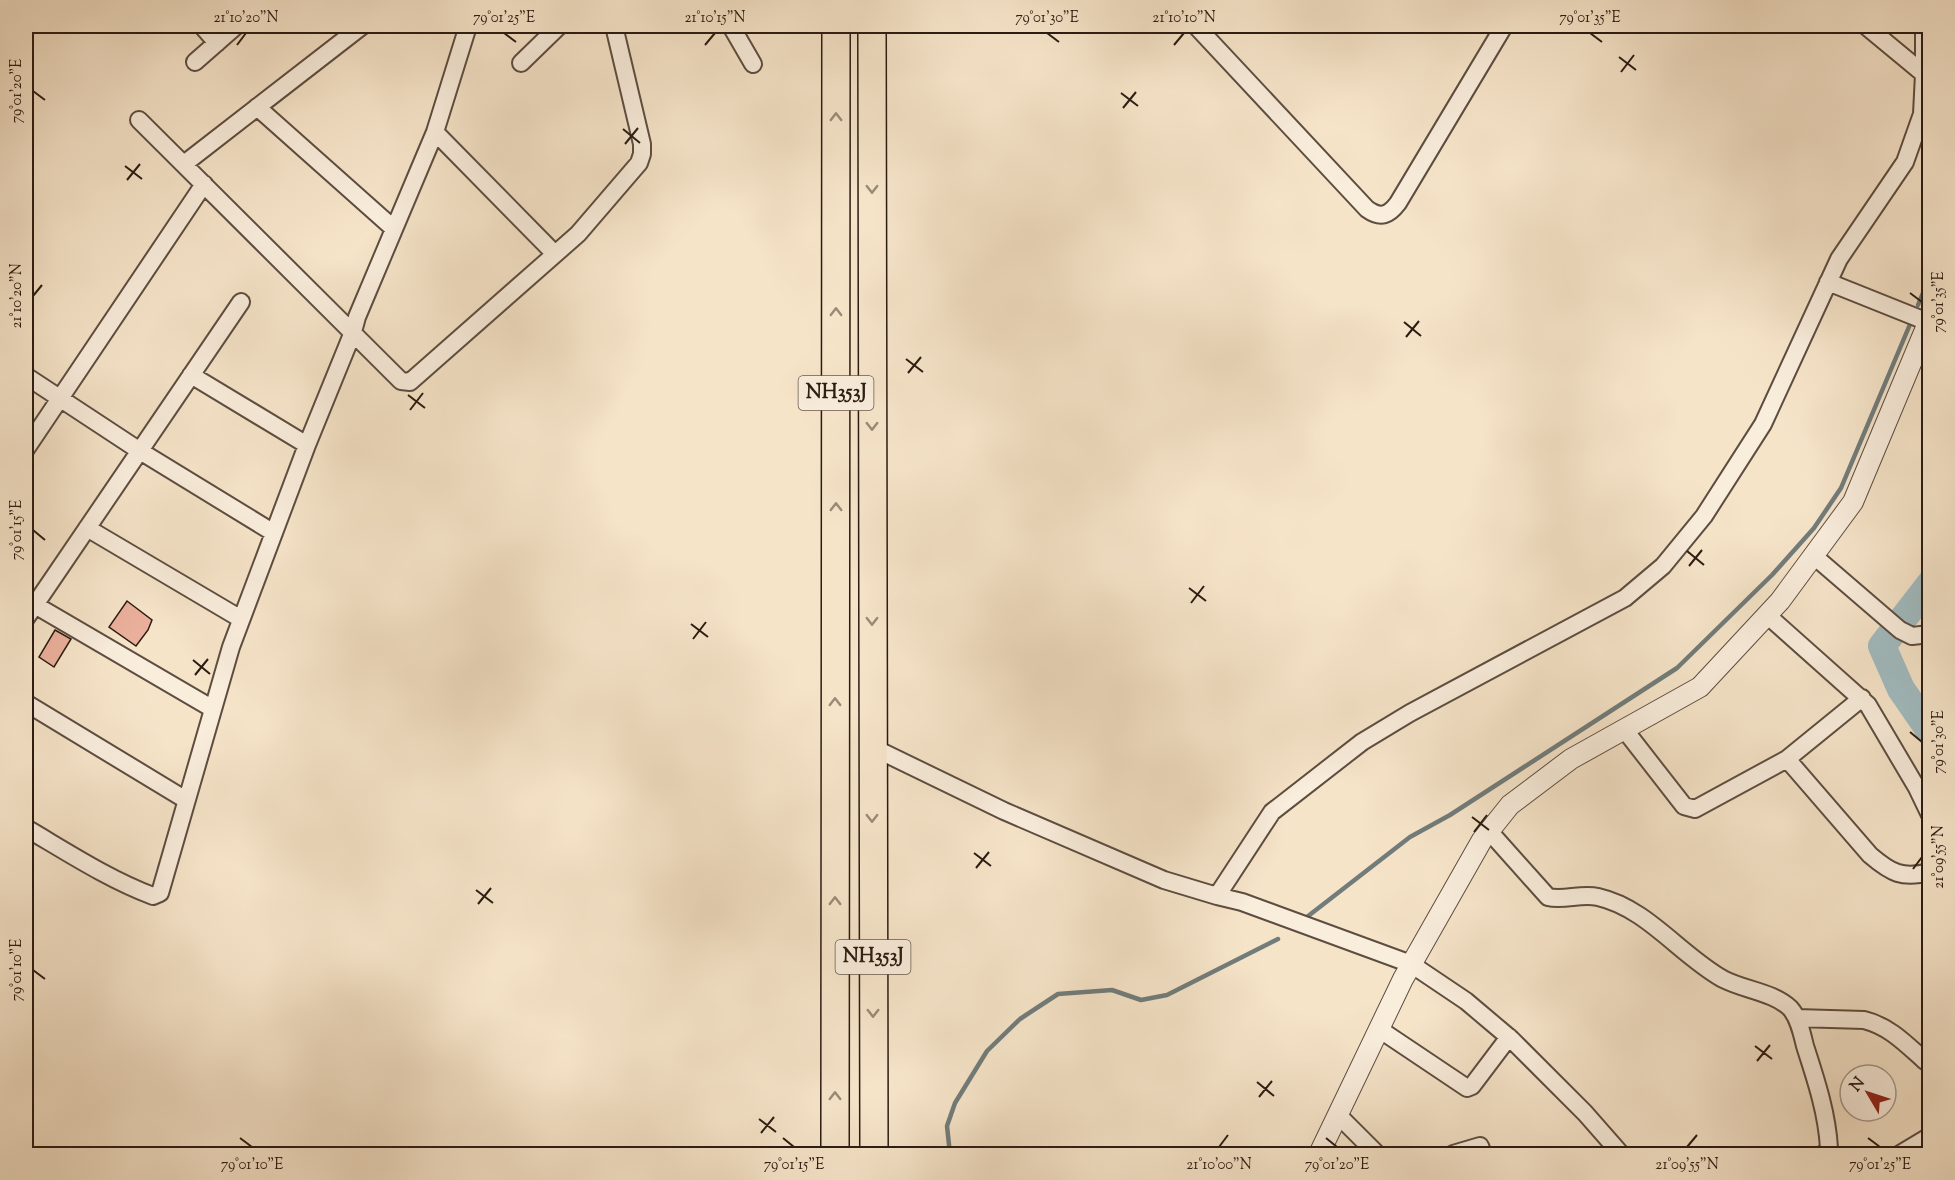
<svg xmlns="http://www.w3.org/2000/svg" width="1955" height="1180" font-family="'Sorts Mill Goudy',serif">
	<rect width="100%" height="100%" fill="#f6e4c9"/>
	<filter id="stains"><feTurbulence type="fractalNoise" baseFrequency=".00333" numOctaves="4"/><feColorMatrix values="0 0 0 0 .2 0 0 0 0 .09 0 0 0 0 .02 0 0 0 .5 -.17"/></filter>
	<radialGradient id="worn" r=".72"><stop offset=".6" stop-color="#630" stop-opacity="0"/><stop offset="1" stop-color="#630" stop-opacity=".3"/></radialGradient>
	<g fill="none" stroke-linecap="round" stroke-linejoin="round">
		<path stroke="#717c7b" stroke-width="4.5" d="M1918,305L1930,276
			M1303,920L1410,837L1450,815L1677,668L1772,575L1814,528L1841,488L1911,322
			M950,1154L947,1126L955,1103L987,1051L1020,1019L1058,994L1112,990L1141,1000L1167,995L1278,939"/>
		<path stroke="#a1bcc1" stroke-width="28" d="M1930,584L1882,646L1901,689L1930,731"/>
	</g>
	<path fill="#ebb09c" stroke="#2a1b12" stroke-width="1.5" d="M127,601L152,620L148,630L136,646L109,627Z
		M55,630L71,639L54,667L39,657Z"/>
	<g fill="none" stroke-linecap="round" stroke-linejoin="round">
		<defs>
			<path id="minor" d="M202,26L217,43
				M731,26L753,64
				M1196,26L1367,209C1381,219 1389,215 1398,203L1504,26
				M1866,26L1924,74
				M195,62L236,26
				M521,63L559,26
				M257,107L393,228
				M139,120L401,381L410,382L578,234L639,163L642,154V144L614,26
				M435,132L555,254
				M184,164L362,26
				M1828,282L1928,322
				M191,375L307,445
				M26,376L140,451L274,533
				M26,449L204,184
				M87,528L241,619
				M1814,556L1900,630L1912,636L1930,634
				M35,605L213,709
				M1767,615L1868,705L1917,788L1930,815
				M26,618L241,302
				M26,703L186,800
				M1624,729L1684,806L1695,809L1787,759L1862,698
				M872,747L1004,811L1164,880L1217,896L1272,812L1362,742L1410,713L1625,598L1663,566L1704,516L1763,424L1839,259L1905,162L1922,114L1924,74V26
				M1787,759L1870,855C1891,873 1902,879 1930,872
				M26,828C67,852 108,879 153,896L160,893L231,647L307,445L353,332L357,317L435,132L468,26
				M1489,831L1548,897C1564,901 1581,893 1598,897C1647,908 1680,955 1723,979C1744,990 1773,992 1790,1008C1799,1018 1802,1034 1805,1046C1816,1080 1827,1113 1829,1148L1824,1154
				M1217,896L1242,902L1411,964L1466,1001L1511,1039L1585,1113L1621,1154
				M1797,1018L1864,1020C1889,1026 1906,1044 1925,1061
				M1379,1029L1467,1088L1472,1086L1509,1037
				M1338,1115L1377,1154
				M1453,1154L1480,1146L1483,1154
				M1900,1154L1930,1136"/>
			<path id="tertiary" d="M1319,1154L1403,979L1482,840L1510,805L1571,759L1700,687L1780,601L1853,502L1930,318"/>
			<path id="trunk" d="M872,26L874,1154
				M835,1154L836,26"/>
		</defs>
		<use href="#minor" stroke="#5d4d40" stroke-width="20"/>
		<use href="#tertiary" stroke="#5d4d40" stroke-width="22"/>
		<use href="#trunk" stroke="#2a1b12" stroke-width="30"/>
		<use href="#minor" stroke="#f9eddc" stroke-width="16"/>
		<use href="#tertiary" stroke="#f9eddc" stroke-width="20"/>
		<use href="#trunk" stroke="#f6e4c9" stroke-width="27"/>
	</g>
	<defs><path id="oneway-chevron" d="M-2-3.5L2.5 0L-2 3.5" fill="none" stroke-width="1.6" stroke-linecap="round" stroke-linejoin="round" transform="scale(1.5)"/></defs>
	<g stroke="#9a8a77">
		<use href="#oneway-chevron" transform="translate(836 117) rotate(-90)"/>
		<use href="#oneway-chevron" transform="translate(872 189) rotate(90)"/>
		<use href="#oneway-chevron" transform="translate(836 312) rotate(-90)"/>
		<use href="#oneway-chevron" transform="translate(872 426) rotate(90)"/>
		<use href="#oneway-chevron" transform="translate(836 507) rotate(-90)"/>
		<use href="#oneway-chevron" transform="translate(872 621) rotate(90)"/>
		<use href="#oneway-chevron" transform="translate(835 702) rotate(-90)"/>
		<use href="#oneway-chevron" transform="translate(872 818) rotate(90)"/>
		<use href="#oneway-chevron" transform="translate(835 901) rotate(-90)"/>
		<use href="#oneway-chevron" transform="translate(873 1013) rotate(90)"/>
		<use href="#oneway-chevron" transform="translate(835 1096) rotate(-90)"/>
	</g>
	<path fill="none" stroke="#2a1b12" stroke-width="2" d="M504,33L516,42M1047,33L1059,42M1590,33L1602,42M237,45L246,33M705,45L715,33M1174,45L1184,33M1619,57L1636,70M1621,72L1634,55M33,91L45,100M1121,93L1138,106M1123,108L1136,92M623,129L640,143M625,144L638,128M125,166L142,179M127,180L140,164M1910,293L1922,302M33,296L42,285M1404,322L1421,336M1406,337L1419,321M906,359L923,372M908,373L921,357M408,395L425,408M410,410L423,393M33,530L45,540M1687,551L1704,565M1689,566L1702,550M1189,588L1206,601M1191,603L1204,586M691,624L708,637M693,639L706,622M193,660L210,674M195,675L208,659M1910,732L1922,742M1472,817L1489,830M1474,832L1487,815M974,853L991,866M976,868L989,852M1913,869L1922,857M476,890L493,903M478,904L491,888M33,970L45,979M1755,1046L1772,1059M1757,1061L1770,1045M1257,1082L1274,1096M1259,1097L1272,1081M759,1119L776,1132M761,1133L774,1117M240,1138L252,1147M783,1138L794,1147M1326,1138L1337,1147M1868,1138L1880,1147M1219,1147L1228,1135M1687,1147L1697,1135"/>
	<g text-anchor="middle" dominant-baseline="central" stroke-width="4.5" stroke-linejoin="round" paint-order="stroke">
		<g fill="#f9eddc" stroke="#685a4f" stroke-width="1.5">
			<rect x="798.5" y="376" width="75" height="34" rx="4.5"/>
			<rect x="835.5" y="940" width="75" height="34" rx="4.5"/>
		</g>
		<g font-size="20" font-weight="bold" fill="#2a1b12">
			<text x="836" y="393">NH353J</text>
			<text x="873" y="957">NH353J</text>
		</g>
	</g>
	<rect width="1955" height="1180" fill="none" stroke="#f6e4c9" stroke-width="66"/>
	<g transform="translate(1868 1093) rotate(309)"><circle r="28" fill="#f9eddc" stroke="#a6998b" stroke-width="1.5"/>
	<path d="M0-4.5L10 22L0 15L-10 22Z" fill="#8f2418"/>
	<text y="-9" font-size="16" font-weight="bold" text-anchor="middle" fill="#2a1b12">N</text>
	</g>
	<rect x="33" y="33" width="1889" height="1114" fill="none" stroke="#2a1b12" stroke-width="2"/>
	<g font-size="15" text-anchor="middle" fill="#2a1b12">
		<text x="246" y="22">21°10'20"N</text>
		<text x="504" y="22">79°01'25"E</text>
		<text x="715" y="22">21°10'15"N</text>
		<text x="1047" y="22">79°01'30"E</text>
		<text x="1184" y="22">21°10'10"N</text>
		<text x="1590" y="22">79°01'35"E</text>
		<text transform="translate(16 91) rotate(-90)" y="5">79°01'20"E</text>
		<text transform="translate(16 296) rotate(-90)" y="5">21°10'20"N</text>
		<text transform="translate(1938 302) rotate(-90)" y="5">79°01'35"E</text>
		<text transform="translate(16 530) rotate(-90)" y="5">79°01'15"E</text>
		<text transform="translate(1938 742) rotate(-90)" y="5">79°01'30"E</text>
		<text transform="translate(1938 857) rotate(-90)" y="5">21°09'55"N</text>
		<text transform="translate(16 970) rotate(-90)" y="5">79°01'10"E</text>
		<text x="252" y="1169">79°01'10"E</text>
		<text x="794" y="1169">79°01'15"E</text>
		<text x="1219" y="1169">21°10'00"N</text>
		<text x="1337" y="1169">79°01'20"E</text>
		<text x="1687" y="1169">21°09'55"N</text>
		<text x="1880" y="1169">79°01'25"E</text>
	</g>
	<rect width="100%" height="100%" filter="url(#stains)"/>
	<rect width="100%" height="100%" fill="url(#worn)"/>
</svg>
